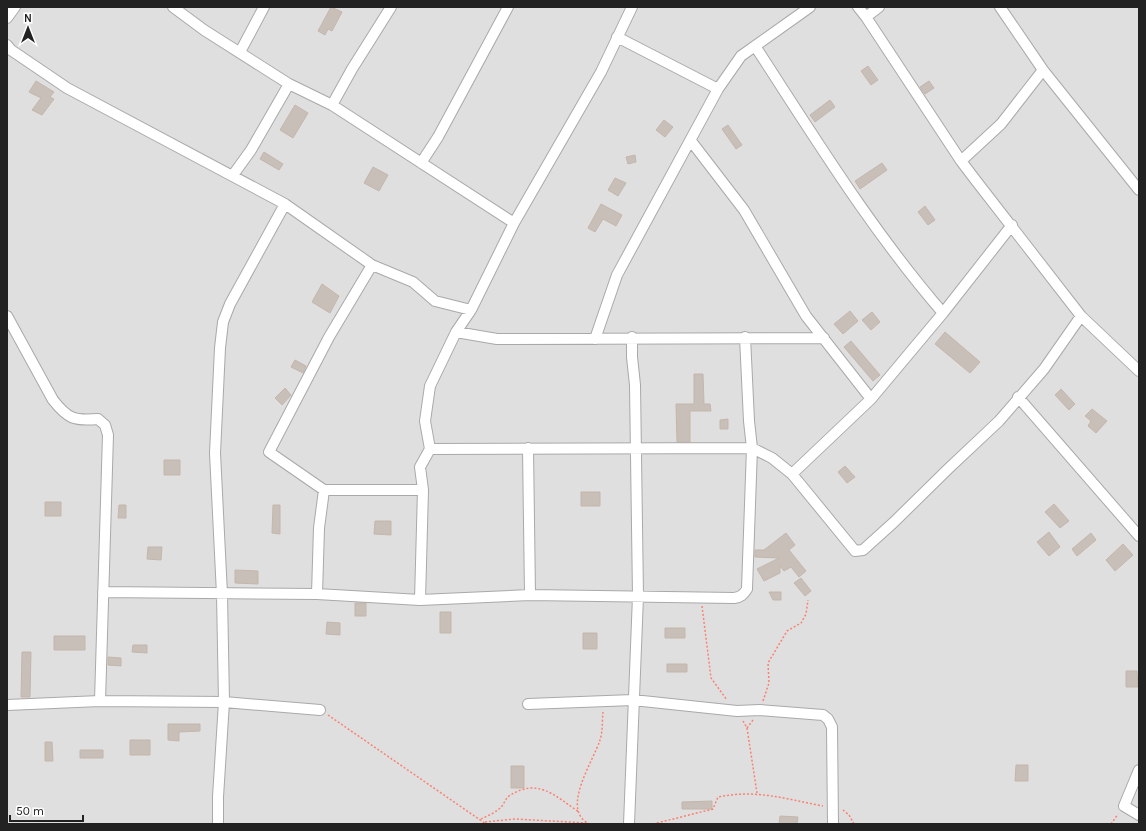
<svg xmlns="http://www.w3.org/2000/svg" width="1146" height="831" font-family="Karla,sans-serif">
	<rect width="100%" height="100%" fill="#f2efe9"/>
	<path fill="#e0dfdf" d="M7,7H1139V824H7Z"/>
	<path fill="#c7bfb8" stroke="#c4b6ab" d="M331,7L342,12L332,31L328,29L325,35L318,31Z
		M868,66L878,80L871,85L861,71Z
		M36,81L54,92L50,97L54,99L42,115L32,110L41,98L29,92Z
		M929,81L934,88L925,94L920,87Z
		M830,100L835,107L815,122L810,115Z
		M295,105L308,113L293,138L280,130Z
		M664,120L673,127L665,137L656,130Z
		M728,125L742,145L736,149L722,129Z
		M264,152L283,164L279,170L260,159Z
		M635,155L636,162L628,164L626,157Z
		M882,163L887,170L860,189L855,181Z
		M373,167L388,175L379,191L364,183Z
		M615,178L626,183L618,196L608,190Z
		M601,204L622,215L616,226L603,219L595,232L588,228Z
		M925,206L935,220L928,225L918,212Z
		M322,284L339,296L330,313L312,302Z
		M850,311L858,321L843,334L834,324Z
		M872,312L880,322L871,330L862,320Z
		M945,332L980,362L970,373L935,344Z
		M851,341L880,375L873,381L844,347Z
		M295,360L306,366L303,373L291,367Z
		M694,374H703L704,404H710L711,411H690V442H677L676,404H694Z
		M285,388L291,395L282,405L275,398Z
		M1061,389L1075,404L1069,410L1055,395Z
		M1092,409L1107,421L1096,433L1088,426L1091,421L1085,416Z
		M728,419V429H720V420Z
		M164,460H180V475H164Z
		M845,466L855,477L847,483L838,472Z
		M581,492H600V506H581Z
		M45,502H61V516H45Z
		M1054,504L1069,521L1060,528L1045,512Z
		M119,505H126V518H118Z
		M273,505H280V534L272,533Z
		M375,521H391V535L374,534Z
		M1049,532L1060,547L1049,556L1037,542Z
		M786,533L795,545L789,550L806,571L799,577L791,567L784,571L780,566V573L764,581L757,569L779,558L755,557V550H764Z
		M1091,533L1096,540L1077,556L1072,549Z
		M1123,544L1133,555L1115,571L1106,560Z
		M148,547H162L161,560L147,559Z
		M235,570L258,571V584L235,583Z
		M801,578L811,591L805,596L794,583Z
		M769,592H781V600H773Z
		M355,603H366V616H355Z
		M440,612H451V633H440Z
		M327,622L340,623V635L326,634Z
		M665,628H685V638H665Z
		M583,633H597V649H583Z
		M54,636H85V650H54Z
		M133,645H147V653L132,652Z
		M22,652H31L30,697H21Z
		M108,657L121,658V666L108,665Z
		M667,664H687V672H667Z
		M1126,671H1137L1138,687H1126Z
		M168,724H200V731L179,732V741L168,740Z
		M130,740H150V755H130Z
		M45,742H52L53,761H45Z
		M80,750H103V758H80Z
		M1016,765H1028V781H1015Z
		M511,766H524V788H511Z
		M712,801V809H682V802Z
		M780,816L798,817L797,824H779Z"/>
	<g fill="none" stroke-linecap="round" stroke-linejoin="round">
		<defs>
			<path id="minor" d="M173,7L204,30L289,84L332,105L514,223
				M858,7L866,17L879,7
				M1000,7L1043,70L1139,190
				M866,17L961,161L977,182L1081,316L1139,371
				M7,18L15,7
				M617,37L718,89
				M7,45L11,50L67,88L285,204L372,265L413,282L435,301L471,310
				M755,46C815,138 872,231 943,313
				M240,52L264,7
				M332,105L352,69L391,7
				M691,141L744,210L806,316L871,399
				M961,161L1001,124L1043,70
				M421,163L438,137L508,7
				M233,175L251,150L289,84
				M372,265L329,337L269,452L324,490H423
				M7,316L53,400C68,419 74,421 98,419L105,425L108,435L100,701
				M456,332L497,339L824,338
				M595,339L617,275L718,89L741,56L810,7
				M1018,397L1139,536
				M528,448L530,595
				M430,449L752,448L772,458L792,474L855,551L863,550L893,523L948,469L999,421L1044,369L1081,316
				M792,474L871,399L943,313L1012,225
				M103,592L317,594L420,600L530,595L734,598C741,597 743,595 747,589L752,448L749,421L745,337
				M317,594L319,528L324,490
				M420,600L423,490L420,467L430,449L425,421L430,386L456,332L471,310L514,223L601,72L632,7
				M528,704L633,700L737,711L760,710L823,715L828,719L832,727L833,824
				M7,705L100,701L224,702L320,710
				M1139,770L1124,806L1139,815
				M218,824V797L224,702L222,594L215,453L220,348L223,322L230,304L285,204
				M629,824L638,596L635,385L632,357V337"/>
		</defs>
		<use href="#minor" stroke="#a9a9a9" stroke-width="12"/>
		<path stroke="#fa8072" stroke-width="1.5" stroke-dasharray="2 2" stroke-linecap="butt" d="M702,606L711,678L727,700
			M763,701L769,683L768,663L787,631L801,623L806,614L808,600
			M328,715L486,824
			M743,721L747,728L757,793
			M747,728L753,720
			M843,810L849,815L854,824
			M481,819C487,816 495,813 500,808C504,805 505,799 509,796C538,777 555,796 579,812
			M485,822L515,819L587,823
			M590,824C559,811 594,760 600,740C603,731 602,721 603,712
			M653,824L713,809L718,797C756,789 786,799 823,806
			M1111,824L1118,814"/>
		<use href="#minor" stroke="#fff" stroke-width="10"/>
	</g>
	<rect width="1146" height="831" fill="none" stroke="#222222" stroke-width="16"/>
	<g transform="translate(28 28)" stroke="#ffffff" stroke-width="3" paint-order="stroke">
	<path d="M0-3L7 15L0 10L-7 15Z" fill="#222222"/>
	<text y="-6" font-size="11" font-weight="bold" text-anchor="middle" fill="#222222">N</text>
	</g>
	<path d="M10 815v6h73v-6" fill="none" stroke="#222222" stroke-width="2"/>
	<text x="16" y="815" font-size="12" fill="#222222" stroke="#ffffff" stroke-width="3" paint-order="stroke">50 m</text>
</svg>
